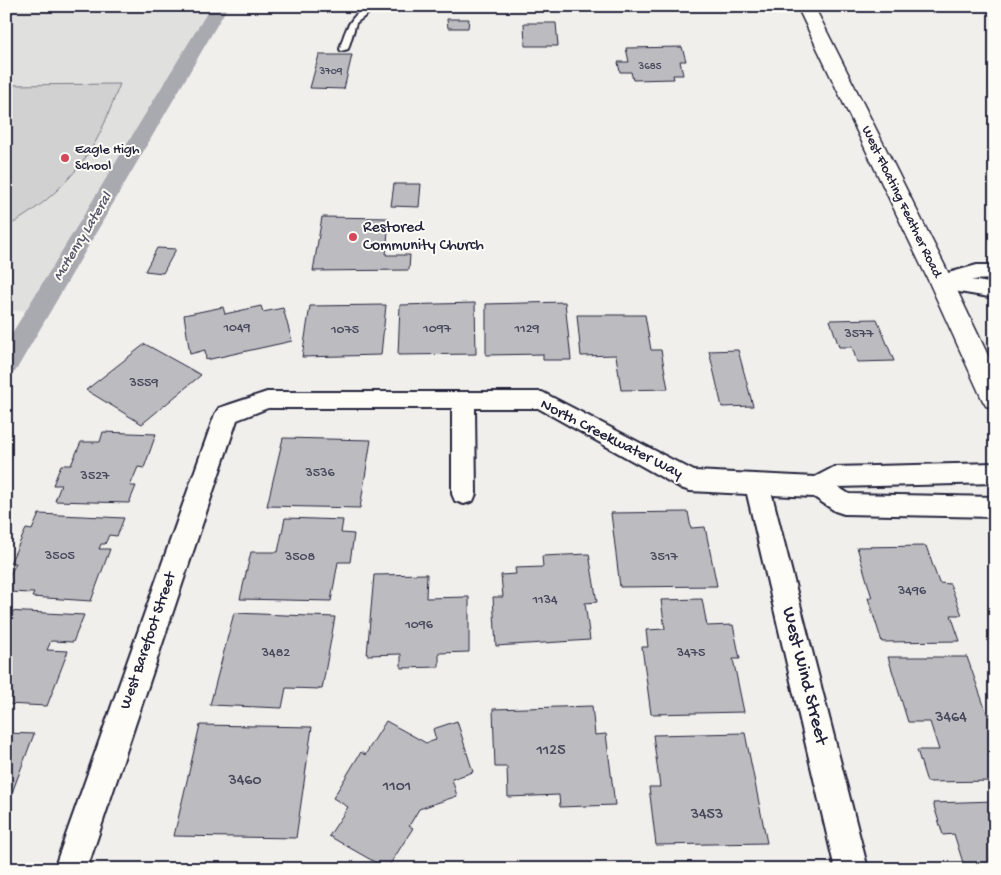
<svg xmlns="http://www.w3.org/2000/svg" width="1001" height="875" font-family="'Gochi Hand',sans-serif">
	<rect width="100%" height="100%" fill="#f0efec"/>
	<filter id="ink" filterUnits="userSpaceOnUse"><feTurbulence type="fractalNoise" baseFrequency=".02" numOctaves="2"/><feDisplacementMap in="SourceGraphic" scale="10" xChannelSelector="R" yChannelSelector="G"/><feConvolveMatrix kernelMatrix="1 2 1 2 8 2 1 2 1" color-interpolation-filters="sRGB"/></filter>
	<g filter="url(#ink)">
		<path fill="#e0e0df" d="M6,6H210L36,310L6,311Z"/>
		<path fill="#d2d1d1" stroke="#7a7a86" d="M120,84C113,101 107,119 99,135C81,172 43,208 6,227V85Z"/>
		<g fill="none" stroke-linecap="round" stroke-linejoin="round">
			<path fill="#a9a9b0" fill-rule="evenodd" d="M211,6H228L15,372L6,374V343Z"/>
		</g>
		<path fill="#bcbcc0" stroke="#22223b" d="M447,19H469L468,28H448Z
			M524,23H556L558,46H525Z
			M682,47L686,61H680L683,75H673L674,79L633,80L631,72H620L618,62H629L626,48Z
			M319,55H352L344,89L310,88Z
			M394,184H421L419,207L391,206Z
			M322,217L389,218L386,255H410L409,270L313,271Z
			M157,248L176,249L163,273L145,271Z
			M565,302L571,360H543V354L486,355V304Z
			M475,303L476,354L398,355L400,305Z
			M386,305L381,355L302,357L310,306Z
			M261,306L263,312L283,308L292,341L206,360L205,350L190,354L184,315L223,307L225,314Z
			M577,315H645L651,350H661L668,389L621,390L616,355L581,356Z
			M877,319L894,361L857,362L852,347H839L830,320Z
			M145,344L201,375L142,424L86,390Z
			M738,350L753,406L722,407L709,351Z
			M103,432L156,434L144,468L138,467L130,486H136L129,503L55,501L61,485H53L61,465H71L81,442H100Z
			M283,438L371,440L360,508L267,506Z
			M688,512L691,528L705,527L717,586L620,587L611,513Z
			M39,514L124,518L117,536L109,535L105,544H101L99,549H110L91,601L32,597L34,593L6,592V583L16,563H10L26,529L32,530Z
			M285,518L343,520L341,533L354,534L350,562H338L331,601L240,599L251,552H278Z
			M926,546L939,583L950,584L962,615H951L960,641L882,642L868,598H872L857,547Z
			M589,554L597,602L585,603L590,640L496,646L493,597H503L501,575L516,574L515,568L543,567L542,556Z
			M427,574L426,598L469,597V652L439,653V667L401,668V654L367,655L374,575Z
			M702,599L707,626L733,625L740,659H733L744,712L651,714L642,647H648L646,630L665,629L661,600Z
			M6,611L84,615L73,642L51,641L47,650L68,651L47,706L6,704Z
			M234,613L335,617L322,689L286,688L282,708L210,705Z
			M888,657H967L987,714H995V781L927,782L917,750H939L930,722H908Z
			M592,706L595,735L606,734L615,805L560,807L559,795L508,797L507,767H495L493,709Z
			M386,721L426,743L436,740L433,729L457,721L473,772L452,779L457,796L419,809L409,826L413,828L387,869L329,836L348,807L333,798L361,752L365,755Z
			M200,725L312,727L296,838L174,836Z
			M6,733L34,734L7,806H6Z
			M745,733L767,843L656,845L649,787H660L653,735Z
			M995,801V869H965L954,834L943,835L933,803Z"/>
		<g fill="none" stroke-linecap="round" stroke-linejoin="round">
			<defs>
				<path id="service" d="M368,6H378L356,23L348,49L341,51L340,49C345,30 350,16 368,6Z
					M656,6H808L804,8H660Z"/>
				<path id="minor" d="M977,265H995V279L971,280L995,284V298L941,289L934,287L931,282L934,277Z
					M267,392H542L694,471L815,477L834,467L995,463V483L838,487L849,494L995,497V517L844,514L835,511L814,497L772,495L868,869H835L747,494L690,491L681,488L538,408H475L476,494L473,501L464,504L455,501L452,494V408H268L237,420L87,869H54L215,414L219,408Z"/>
				<path id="secondary" d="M797,6H814L953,282L995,370V409L986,406L982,399L929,282Z"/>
			</defs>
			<use href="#service" stroke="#22223b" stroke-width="4"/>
			<use href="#minor" stroke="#22223b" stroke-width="4"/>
			<use href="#secondary" stroke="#22223b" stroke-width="3"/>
			<use href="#service" fill="#fdfcf7" fill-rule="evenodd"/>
			<use href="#minor" fill="#fdfcf7" fill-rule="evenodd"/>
			<use href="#secondary" fill="#fdfcf7" fill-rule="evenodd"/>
		</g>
	</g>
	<g fill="#d1495b" stroke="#fdfcf7" stroke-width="2">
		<circle cx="65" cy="158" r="5"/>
		<circle cx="353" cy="237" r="5"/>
	</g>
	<g text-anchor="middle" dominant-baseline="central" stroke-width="4" stroke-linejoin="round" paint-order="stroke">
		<g font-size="11" fill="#48485c">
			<text x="650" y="67">3685</text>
			<text x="331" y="72">3709</text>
		</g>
		<g font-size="14" fill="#22223b" stroke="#fdfcf7" text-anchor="start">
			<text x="75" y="150">Eagle High<tspan x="75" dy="16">School</tspan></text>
		</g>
		<g font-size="14" fill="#22223b" stroke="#fdfcf7">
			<text transform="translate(901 202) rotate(64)">West Floating Feather Road</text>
		</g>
		<g font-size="14" fill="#48485c">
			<text x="237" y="328">1049</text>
			<text x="437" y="329">1097</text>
			<text x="527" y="329">1129</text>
			<text x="345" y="330">1075</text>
			<text x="859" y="334">3577</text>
			<text x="144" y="383">3559</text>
			<text x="320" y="473">3536</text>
			<text x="95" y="476">3527</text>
			<text x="60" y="556">3505</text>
			<text x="300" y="557">3508</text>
			<text x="664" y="557">3517</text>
			<text x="912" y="591">3496</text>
			<text x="545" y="600">1134</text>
			<text x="419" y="625">1096</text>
			<text x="276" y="653">3482</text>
			<text x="691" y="653">3475</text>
		</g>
		<g font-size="15" font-style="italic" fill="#58586a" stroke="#fdfcf7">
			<text transform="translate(83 237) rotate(-59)">McHenry Lateral</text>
		</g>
		<g font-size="16" fill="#22223b" stroke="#fdfcf7" text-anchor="start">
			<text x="363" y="228">Restored<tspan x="363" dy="18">Community Church</tspan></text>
		</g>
		<g font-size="16" fill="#22223b" stroke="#fdfcf7">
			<text transform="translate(611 440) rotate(27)">North Creekwater Way</text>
			<text transform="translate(149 641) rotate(-71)">West Barefoot Street</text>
		</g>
		<g font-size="16" fill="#48485c">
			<text x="951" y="718">3464</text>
			<text x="551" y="751">1125</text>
			<text x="245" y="781">3460</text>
			<text x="397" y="787">1101</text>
			<text x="707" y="815">3453</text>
		</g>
		<g font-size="19" fill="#22223b" stroke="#fdfcf7">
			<text transform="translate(804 676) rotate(76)">West Wind Street</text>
		</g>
	</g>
	<rect width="1001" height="875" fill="none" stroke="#fdfcf7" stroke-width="25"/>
	<rect x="12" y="12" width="976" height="850" fill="none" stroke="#22223b" stroke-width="2" filter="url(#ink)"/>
</svg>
